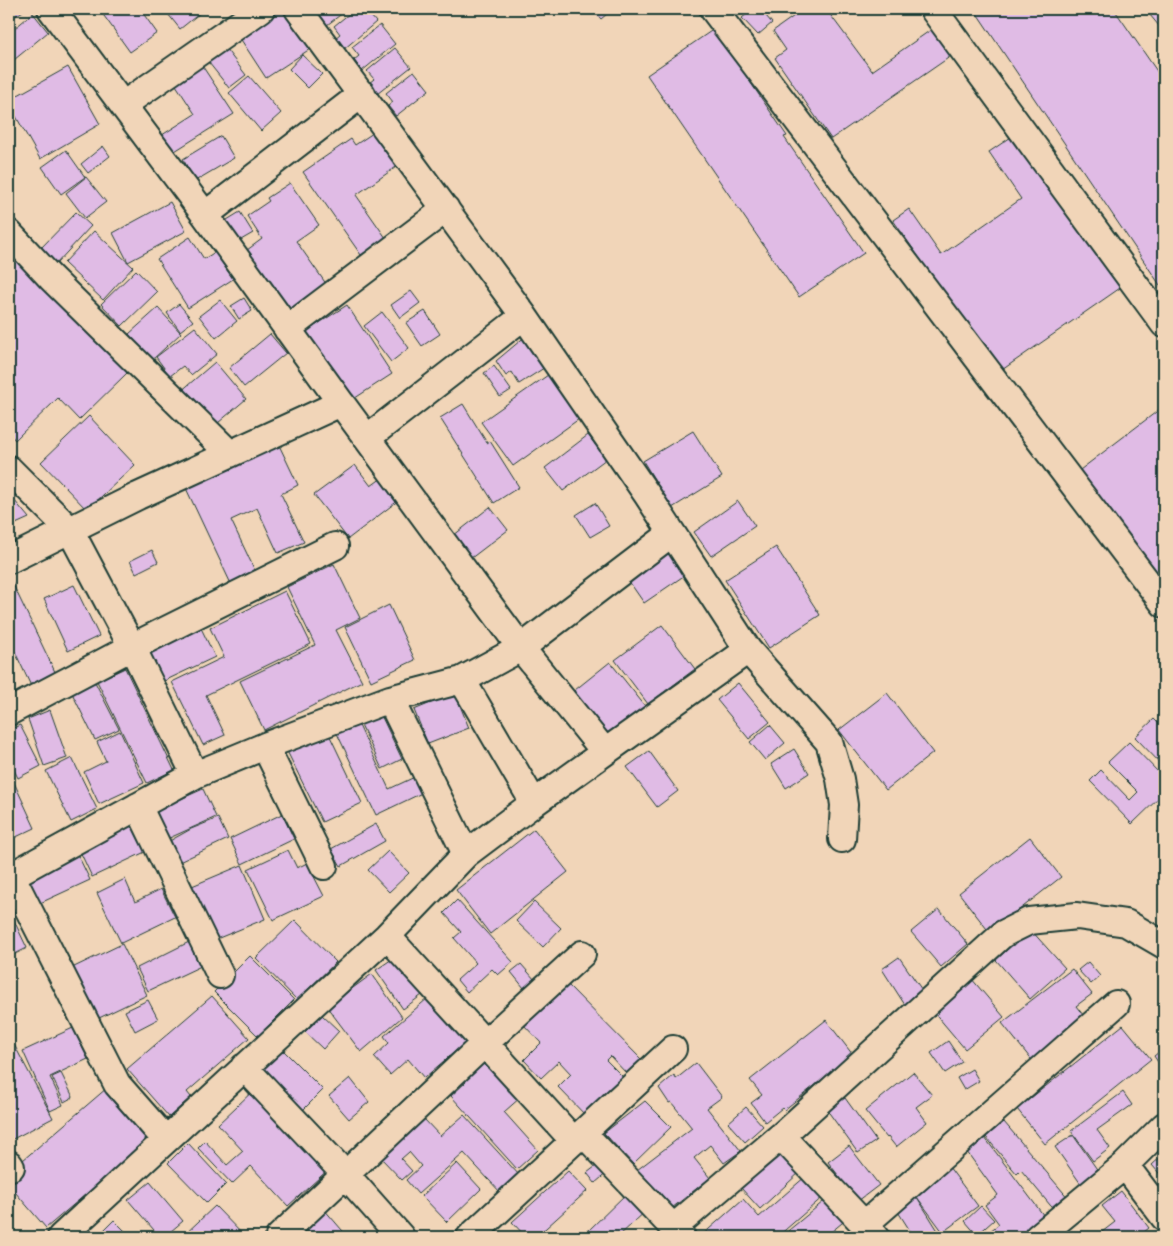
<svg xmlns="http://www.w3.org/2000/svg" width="1173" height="1246" font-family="Mynerve,sans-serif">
	<rect width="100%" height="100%" fill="#f1d5b8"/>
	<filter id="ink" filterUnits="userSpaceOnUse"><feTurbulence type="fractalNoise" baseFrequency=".02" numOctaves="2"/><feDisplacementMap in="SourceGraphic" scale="10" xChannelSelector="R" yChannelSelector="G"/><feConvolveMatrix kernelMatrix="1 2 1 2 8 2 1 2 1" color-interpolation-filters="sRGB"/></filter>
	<g filter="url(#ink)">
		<path fill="#e0bbe5" stroke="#1f3d34" d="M9,9H22L23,11L9,20Z
			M99,9H140L157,33L130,52Z
			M164,9H205L180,29Z
			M272,9H283L310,49L266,78L236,32Z
			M323,9H348L327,25L319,14L324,10Z
			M355,9H365L376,22L344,49L335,38L340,34L334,26Z
			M592,9H613L601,19Z
			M753,9H760L772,23L758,35L742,18Z
			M804,9H826L872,71L935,27L954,54L831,139L775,58L786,50L773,31Z
			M974,9H1114L1161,77L1164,76V291Z
			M1145,9H1164V32Z
			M33,13L48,32L9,64V33Z
			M380,25L395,44L362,71L354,60L359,56L352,47Z
			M714,29L787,136L784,137L864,253L799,297L647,75Z
			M222,44L246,75L229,88L205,58Z
			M395,48L411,67L377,94L369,83L374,79L367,71Z
			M302,55L322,74L308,88L289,69Z
			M201,64L234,114L170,154L159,137L195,114L174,82Z
			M68,67L100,124L40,159L9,104V100Z
			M414,71L429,90L396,116L388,106L393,102L386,93Z
			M249,76L281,113L261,131L229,93Z
			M376,131L399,165L356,195L386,238L361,255L303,172L351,139L355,145Z
			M1017,133L1123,286L999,372L893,220L909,209L941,255L1021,199L989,152Z
			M221,136L234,158L195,181L183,159Z
			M103,146L110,156L88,173L81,164Z
			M66,150L85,177L61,194L42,167Z
			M86,177L106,202L85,218L66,193Z
			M290,183L319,225L296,241L329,288L287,317L243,253L262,239L247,216L269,201L267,198Z
			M170,202L186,231L128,262L113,233Z
			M76,212L91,226L56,264L40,249Z
			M240,212L253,233L234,244L222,223Z
			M94,231L133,267L103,300L64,263Z
			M190,237L204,259L215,252L233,279L188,308L157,259Z
			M9,251L127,373L79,420L58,398L15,440L9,433Z
			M136,270L157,292L122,326L101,304Z
			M411,291L420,303L400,318L391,305Z
			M244,298L252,311L239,319L231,306Z
			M220,300L237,321L216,338L199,316Z
			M179,304L193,321L180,331L167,313Z
			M347,305L392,374L349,402L304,333Z
			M158,308L181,333L152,360L129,334Z
			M425,311L440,334L422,346L406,323Z
			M382,312L409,348L391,362L364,326Z
			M195,327L217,354L191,375L183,366L170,376L156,357Z
			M270,334L286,353L244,387L229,368Z
			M527,335L547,366L519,384L512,372L506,376L496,361Z
			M215,362L246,399L211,429L180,392Z
			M494,366L511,390L500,397L484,373Z
			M548,375L579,419L513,466L481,422Z
			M463,404L487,443L490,441L519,487L494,503L440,418Z
			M1164,406V580L1160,584L1076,473Z
			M89,416L135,465L87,510L41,462Z
			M693,431L722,477L672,508L643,461Z
			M588,435L606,459L563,491L545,468Z
			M278,443L298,485L281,494L304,542L278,553L257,508L231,520L257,575L232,586L184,484Z
			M355,465L371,486L382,478L399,500L348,539L314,495Z
			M9,494L29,518L9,527Z
			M738,501L755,526L711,556L694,532Z
			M595,503L609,526L590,537L576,515Z
			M490,507L508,530L466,562L449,539Z
			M667,545L688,573L644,603L624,574Z
			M776,547L820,615L769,648L725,580Z
			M152,550L158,562L136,573L130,561Z
			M334,564L360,618L336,630L362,681L264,730L240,681L315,645L287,587Z
			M9,576L56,674L31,686L9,639Z
			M74,585L99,636L68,651L44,599Z
			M285,591L311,644L206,695L225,735L203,745L172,682L224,657L210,628Z
			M389,605L415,660L371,681L345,627Z
			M662,625L695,669L648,704L615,660Z
			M201,628L215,657L162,682L149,653Z
			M610,662L645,706L605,739L570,694Z
			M125,668L174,770L147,783L97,681Z
			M94,680L119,729L95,740L71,691Z
			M738,683L770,722L749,739L717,700Z
			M455,693L469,728L428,744L414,710Z
			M887,693L933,753L886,790L839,730Z
			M378,709L402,759L382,769L358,718Z
			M50,710L67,758L44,766L28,719Z
			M354,715L389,789L419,775L426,791L376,815L333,725Z
			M1154,719L1164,729V767L1135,737Z
			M20,725L41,766L18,778L9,760V730Z
			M770,725L785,743L765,760L750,742Z
			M326,728L362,803L322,822L285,747Z
			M120,731L144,783L99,804L84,772L106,761L97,742Z
			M1129,742L1160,774L1164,771V793L1132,824L1090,781L1101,770L1130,800L1138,792L1108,762Z
			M794,749L809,773L786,788L771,764Z
			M649,751L678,791L657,807L627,767Z
			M72,758L97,809L71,822L46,771Z
			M11,776L35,828L14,838L9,827V777Z
			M203,789L216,817L165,840L152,812Z
			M282,814L294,839L242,864L230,839Z
			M218,818L228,839L175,864L166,843L191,829Z
			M130,822L145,852L92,877L78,847Z
			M376,824L385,841L341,866L331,849Z
			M534,829L568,872L490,934L456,890Z
			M1030,837L1061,877L990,933L959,893Z
			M288,850L297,868L307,863L324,896L273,920L248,869Z
			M76,851L90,880L38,904L25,876Z
			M388,851L409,873L389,892L368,870Z
			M242,865L265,919L214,940L192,886Z
			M125,879L135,902L161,889L175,917L121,943L97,893Z
			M457,900L513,962L498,975L492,969L467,992L457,980L476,963L454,938L461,932L444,913Z
			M534,902L561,928L543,947L516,921Z
			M939,909L968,944L941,967L911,932Z
			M9,910L27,948L9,957Z
			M295,920L336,962L297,1000L256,958Z
			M1030,929L1065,968L1030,999L996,960Z
			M189,942L201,966L148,991L137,968Z
			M122,944L147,995L97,1019L72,968Z
			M250,956L294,1000L258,1036L214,992Z
			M395,957L422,995L403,1009L376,970Z
			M899,957L924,993L905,1005L882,969Z
			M1088,962L1100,976L1091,984L1078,970Z
			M521,964L535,980L524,988L511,972Z
			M1072,969L1092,994L1076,1006L1087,1020L1034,1063L1002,1023Z
			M372,974L402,1017L361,1052L327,1007Z
			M971,978L1004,1017L965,1049L933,1011Z
			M565,982L642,1060L627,1074L610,1056L606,1060L628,1082L589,1119L558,1087L571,1074L559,1061L541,1078L524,1060L541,1043L522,1023Z
			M212,996L249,1038L187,1092L191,1097L169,1117L127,1069Z
			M428,998L466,1042L424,1078L408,1059L390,1075L374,1057L389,1043L384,1036Z
			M148,1000L158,1019L135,1031L125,1011Z
			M322,1015L339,1031L323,1049L305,1032Z
			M826,1020L853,1055L784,1110L782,1108L765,1122L751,1103L762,1095L750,1080Z
			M1123,1025L1151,1059L1045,1144L1017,1109Z
			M73,1028L88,1059L50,1077L63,1105L50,1111L23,1051Z
			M9,1035L53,1118L9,1141Z
			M948,1041L962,1062L945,1073L931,1053Z
			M1164,1048V1061L1160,1065L1154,1056Z
			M283,1050L323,1090L301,1112L261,1072Z
			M483,1056L521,1097L504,1112L538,1150L517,1169L451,1096L466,1082L461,1076Z
			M696,1063L722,1097L707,1108L741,1151L724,1163L710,1145L694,1158L710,1178L672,1208L658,1190L655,1193L637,1170L692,1128L671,1102L669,1103L659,1088L674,1075L676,1079Z
			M972,1069L979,1081L964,1090L957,1078Z
			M913,1072L932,1095L916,1107L927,1122L896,1147L888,1137L887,1138L865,1111Z
			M61,1073L73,1097L64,1102L52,1077Z
			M350,1078L369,1102L349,1119L329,1096Z
			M107,1088L151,1139L46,1228L9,1185V1172Z
			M256,1088L330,1168L288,1206L251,1166L232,1184L198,1148L205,1141L227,1165L243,1151L218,1124Z
			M1123,1092L1132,1105L1097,1130L1110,1148L1093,1161L1071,1131Z
			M845,1098L876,1141L858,1153L827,1110Z
			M645,1101L671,1127L633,1164L604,1133Z
			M746,1107L763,1126L745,1142L728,1123Z
			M464,1115L520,1176L501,1193L464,1153L418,1194L406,1180L421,1166L409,1152L401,1159L412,1171L402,1180L381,1158L424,1119L440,1136Z
			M1004,1122L1069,1199L1055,1211L1021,1170L1017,1174L986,1137Z
			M1073,1135L1101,1175L1083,1187L1055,1147Z
			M985,1138L1047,1220L1024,1237H986L985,1235L999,1224L985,1205L998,1195L967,1152Z
			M188,1143L226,1184L207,1203L168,1163Z
			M849,1146L879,1185L858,1201L828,1162Z
			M781,1151L800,1172L760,1209L741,1188Z
			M1164,1154V1179L1152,1165Z
			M457,1163L481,1189L447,1222L422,1196Z
			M600,1163L608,1172L595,1183L587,1173Z
			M949,1167L978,1206L943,1232L914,1193Z
			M568,1171L587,1191L536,1237H526L512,1222Z
			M806,1176L824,1196L777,1237H700L743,1199L759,1217Z
			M150,1182L183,1221L164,1237H160L128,1200Z
			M631,1189L649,1208L618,1237H594L588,1231Z
			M1121,1191L1149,1228L1138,1237H1106L1102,1232L1115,1222L1102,1206Z
			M915,1194L942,1237H914L895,1207Z
			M829,1197L848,1218L825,1237H795L789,1230Z
			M215,1206L245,1237H182Z
			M981,1206L994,1220L977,1235L965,1221Z
			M323,1208L348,1237H313L303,1226Z
			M114,1220L131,1237H97Z"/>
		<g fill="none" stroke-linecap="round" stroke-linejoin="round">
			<defs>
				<path id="minor" d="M51,9L205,215L341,403
					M713,9L1164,604
					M933,9L1164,324
					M123,105L261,9
					M205,215L362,94
					M9,233L51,278L230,454
					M287,329L446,209
					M367,438L524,316
					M9,469L70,530L132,647L195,775
					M9,560L138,496L341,403L521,648L605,752L748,650L648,496L524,316L298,9
					M748,650L829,742L840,779L844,805L842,839
					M390,699L466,854
					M9,712L132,647L335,546
					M265,746L324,866
					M534,803L605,752
					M138,806L220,975
					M11,875L117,1084L166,1140
					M9,877L195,775L265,746L390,699L462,680
					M387,936L574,1141
					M244,1067L346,1175L401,1237
					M583,1133L682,1237
					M781,1136L876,1237
					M9,1164L11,1167
					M1125,1165L1164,1217
					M865,1224L1116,1004
					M673,1228L781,1136L1003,934L1029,921L1077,916L1126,923L1164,945
					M61,1237L387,936L466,854L534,803L462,680L521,648L672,533
					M279,1237L484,1044L582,954
					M470,1237L673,1049
					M1038,1237L1125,1165L1164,1126"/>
			</defs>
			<use href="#minor" stroke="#1f3d34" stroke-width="30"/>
			<use href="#minor" stroke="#f1d5b8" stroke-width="26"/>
		</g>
	</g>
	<rect width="1173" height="1246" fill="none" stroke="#f1d5b8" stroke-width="30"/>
	<rect x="15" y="15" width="1143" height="1216" fill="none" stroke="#1f3d34" stroke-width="2" filter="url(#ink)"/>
</svg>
